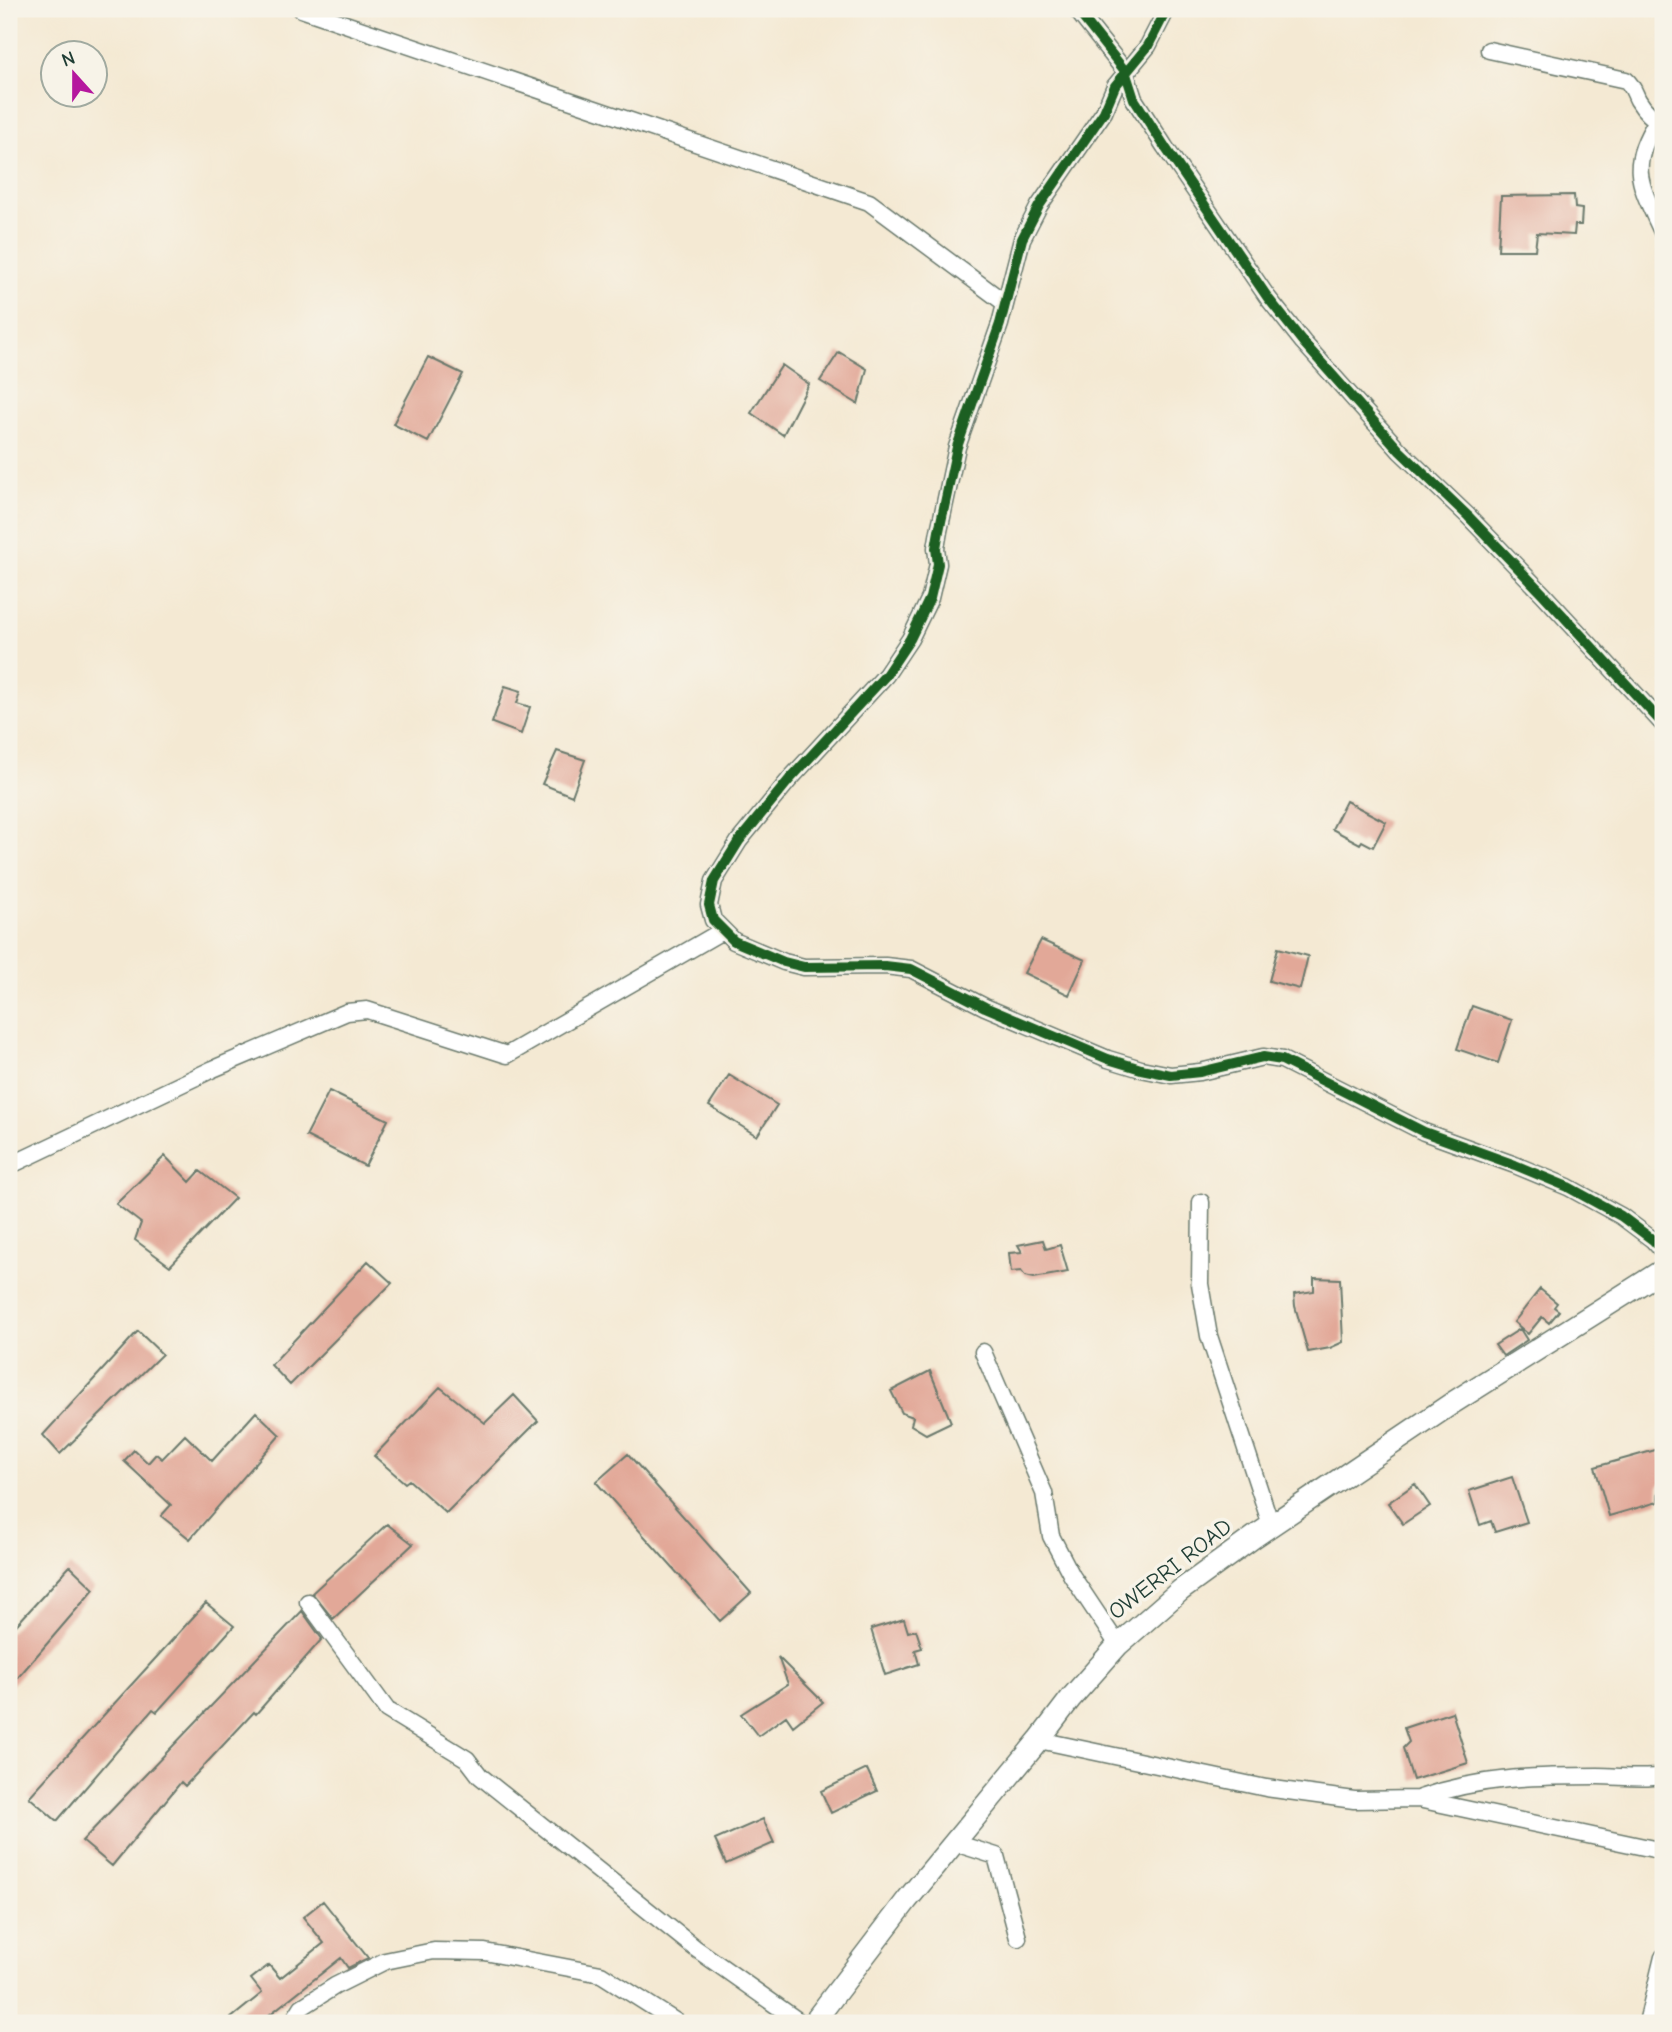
<svg xmlns="http://www.w3.org/2000/svg" width="1672" height="2032" font-family="'Comic Neue',sans-serif">
	<rect width="100%" height="100%" fill="#f7f3e8"/>
	<filter id="ink" filterUnits="userSpaceOnUse"><feTurbulence type="fractalNoise" baseFrequency=".0143" numOctaves="2"/><feDisplacementMap in="SourceGraphic" scale="14" xChannelSelector="R" yChannelSelector="G"/><feConvolveMatrix kernelMatrix="1 2 1 2 8 2 1 2 1" color-interpolation-filters="sRGB"/></filter>
	<filter id="wash" filterUnits="userSpaceOnUse"><feTurbulence type="fractalNoise" baseFrequency=".00686" numOctaves="4" result="noise"/><feDisplacementMap in="SourceGraphic" scale="28" xChannelSelector="R" yChannelSelector="G"/><feGaussianBlur stdDeviation="1.57" result="paint"/><feColorMatrix in="noise" values="0 0 0 0 0 0 0 0 0 0 0 0 0 0 0 0 0 1.4 0 .05"/><feComposite in="paint" operator="in"/></filter>
	<g filter="url(#wash)">
		<rect width="100%" height="100%" fill="#f4e9d3"/>
		<g id="blocks">
			<path fill="#e2a898" d="M1574,195L1575,208L1582,209L1581,225H1575L1574,235L1537,233L1535,250H1498L1501,196Z
				M839,352L867,369L858,404L820,381Z
				M428,357L463,374L428,442L393,424Z
				M782,365L809,384L783,435L751,413Z
				M505,686L521,691L517,703L530,707L521,734L492,723Z
				M557,751L585,760L572,796L542,784Z
				M1346,801L1386,822L1373,847L1362,841L1360,844L1332,829Z
				M1041,940L1085,960L1069,995L1024,973Z
				M1278,948L1308,956L1300,989L1269,981Z
				M1472,1006L1512,1020L1498,1063L1457,1049Z
				M729,1075L777,1105L757,1136L709,1106Z
				M329,1091L388,1120L365,1166L306,1136Z
				M165,1156L190,1182L200,1171L235,1198L170,1266L135,1240L141,1223L116,1204Z
				M1043,1240L1046,1249L1060,1245L1068,1272L1034,1278L1025,1276L1021,1271L1011,1272L1009,1253L1022,1252L1018,1245Z
				M368,1261L392,1283L290,1385L271,1365Z
				M1314,1278L1340,1279L1343,1342L1330,1348L1308,1352L1295,1306L1294,1294L1314,1291Z
				M1540,1289L1557,1303L1554,1307L1559,1311L1549,1323L1542,1317L1528,1334L1514,1322Z
				M1520,1329L1527,1340L1503,1356L1495,1345Z
				M138,1331L162,1354L60,1454L43,1435Z
				M930,1371L951,1422L926,1434L911,1425L913,1417L902,1413L891,1391Z
				M440,1387L485,1423L514,1395L538,1421L446,1513L409,1480L405,1483L374,1456Z
				M256,1412L280,1435L190,1539L161,1516L171,1505L124,1461L134,1450L148,1463L156,1454L162,1459L185,1435L212,1461Z
				M1659,1449L1663,1464V1483L1659,1484L1658,1502L1609,1516L1595,1467Z
				M628,1454L751,1593L720,1621L596,1482Z
				M1512,1477L1527,1522L1495,1532L1491,1521L1480,1525L1469,1491Z
				M1415,1484L1430,1506L1403,1524L1388,1503Z
				M387,1524L413,1544L333,1619L312,1593Z
				M70,1566L94,1589L9,1688V1633Z
				M206,1603L234,1626L157,1712L153,1709L57,1821L29,1797Z
				M302,1611L322,1639L256,1714L254,1712L185,1786L181,1782L112,1866L82,1841Z
				M904,1619L908,1632L916,1630L922,1648L915,1650L919,1664L885,1675L871,1629Z
				M778,1657L823,1702L793,1726L786,1716L758,1736L741,1714L788,1684Z
				M1452,1712L1468,1763L1413,1780L1403,1748L1409,1742L1404,1728Z
				M867,1769L877,1791L831,1813L821,1791Z
				M763,1819L774,1843L726,1864L715,1840Z
				M323,1901L368,1958L348,1968L341,1958L259,2023H225L262,1993L251,1979L269,1965L280,1978L324,1943L303,1917Z"/>
		</g>
	</g>
	<g filter="url(#ink)">
		<use href="#blocks" fill-opacity="0" stroke="#6a796c" stroke-width="2"/>
		<g fill="none" stroke-linecap="round" stroke-linejoin="round">
			<defs>
				<path id="minor" d="M301,9L869,202L1005,303
					M1076,9L1125,71L1134,99L1165,147L1268,298L1303,342L1400,451L1468,516L1543,594L1663,724
					M1167,9L1148,46L1115,86L1104,112L1039,206L1022,239L1000,324L957,447L939,531L936,548L938,564L930,598L910,639L886,675L789,780L739,841L714,881L709,905L713,920L734,941L784,962L804,967L885,966L911,969L985,1007L1108,1059L1141,1069L1171,1075L1200,1072L1263,1057L1282,1060L1424,1132L1515,1165L1568,1187L1621,1216L1653,1240L1663,1251
					M1489,50L1626,80C1633,86 1634,92 1638,100C1644,110 1653,119 1663,124
					M1657,121C1626,169 1642,187 1663,234
					M9,1166L213,1069L347,1012L367,1010L507,1055L722,931
					M1201,1202L1200,1284L1209,1336L1271,1525
					M983,1352L1044,1493L1051,1536L1072,1576L1118,1645
					M308,1602L387,1710L467,1759L480,1776L695,1948L801,2023
					M1039,1740L1266,1788L1354,1800L1418,1799L1663,1851
					M1420,1798C1481,1777 1534,1776 1598,1776C1619,1776 1642,1780 1663,1776
					M955,1843L996,1856L1018,1938
					M292,2023L302,2007L335,1986L385,1961L434,1951L485,1952L601,1974L678,2023
					M1647,2023L1663,1957"/>
				<path id="secondary" d="M813,2023L907,1900L1039,1740L1071,1698L1118,1645L1181,1590L1254,1537L1454,1402L1663,1270"/>
			</defs>
			<use href="#minor" stroke="#6a796c" stroke-width="19"/>
			<use href="#secondary" stroke="#6a796c" stroke-width="24"/>
			<use href="#minor" stroke="#fff" stroke-width="16"/>
			<use href="#secondary" stroke="#fff" stroke-width="21"/>
			<defs>
				<path id="cycleway" d="M1076,9L1125,71L1134,99L1165,147L1268,298L1303,342L1400,451L1468,516L1543,594L1663,724
					M1167,9L1148,46L1115,86L1104,112L1039,206L1022,239L1000,324L957,447L939,531L936,548L938,564L930,598L910,639L886,675L789,780L739,841L714,881L709,905L713,920L734,941L784,962L804,967L885,966L911,969L985,1007L1108,1059L1141,1069L1171,1075L1200,1072L1263,1057L1282,1060L1424,1132L1515,1165L1568,1187L1621,1216L1653,1240L1663,1251"/>
			</defs>
			<use href="#cycleway" stroke="#f7f3e8" stroke-width="15"/>
			<use href="#cycleway" stroke="#1b5e20" stroke-width="10"/>
		</g>
	</g>
	<g text-anchor="middle" dominant-baseline="central" stroke-width="7" stroke-linejoin="round" paint-order="stroke">
		<g font-size="23" fill="#1f3d34" stroke="#f7f3e8">
			<text transform="translate(1170 1569) rotate(-38)">OWERRI ROAD</text>
		</g>
	</g>
	<rect width="1672" height="2032" fill="none" stroke="#f7f3e8" stroke-width="35"/>
	<g transform="translate(74 74) rotate(339)"><circle r="33" fill="#f7f3e8" stroke="#a1aaa0" stroke-width="2"/>
	<path d="M0-5L12 26L0 18L-12 26Z" fill="#b5179e"/>
	<text y="-10" font-size="19" font-weight="bold" text-anchor="middle" fill="#1f3d34">N</text>
	</g>
</svg>
